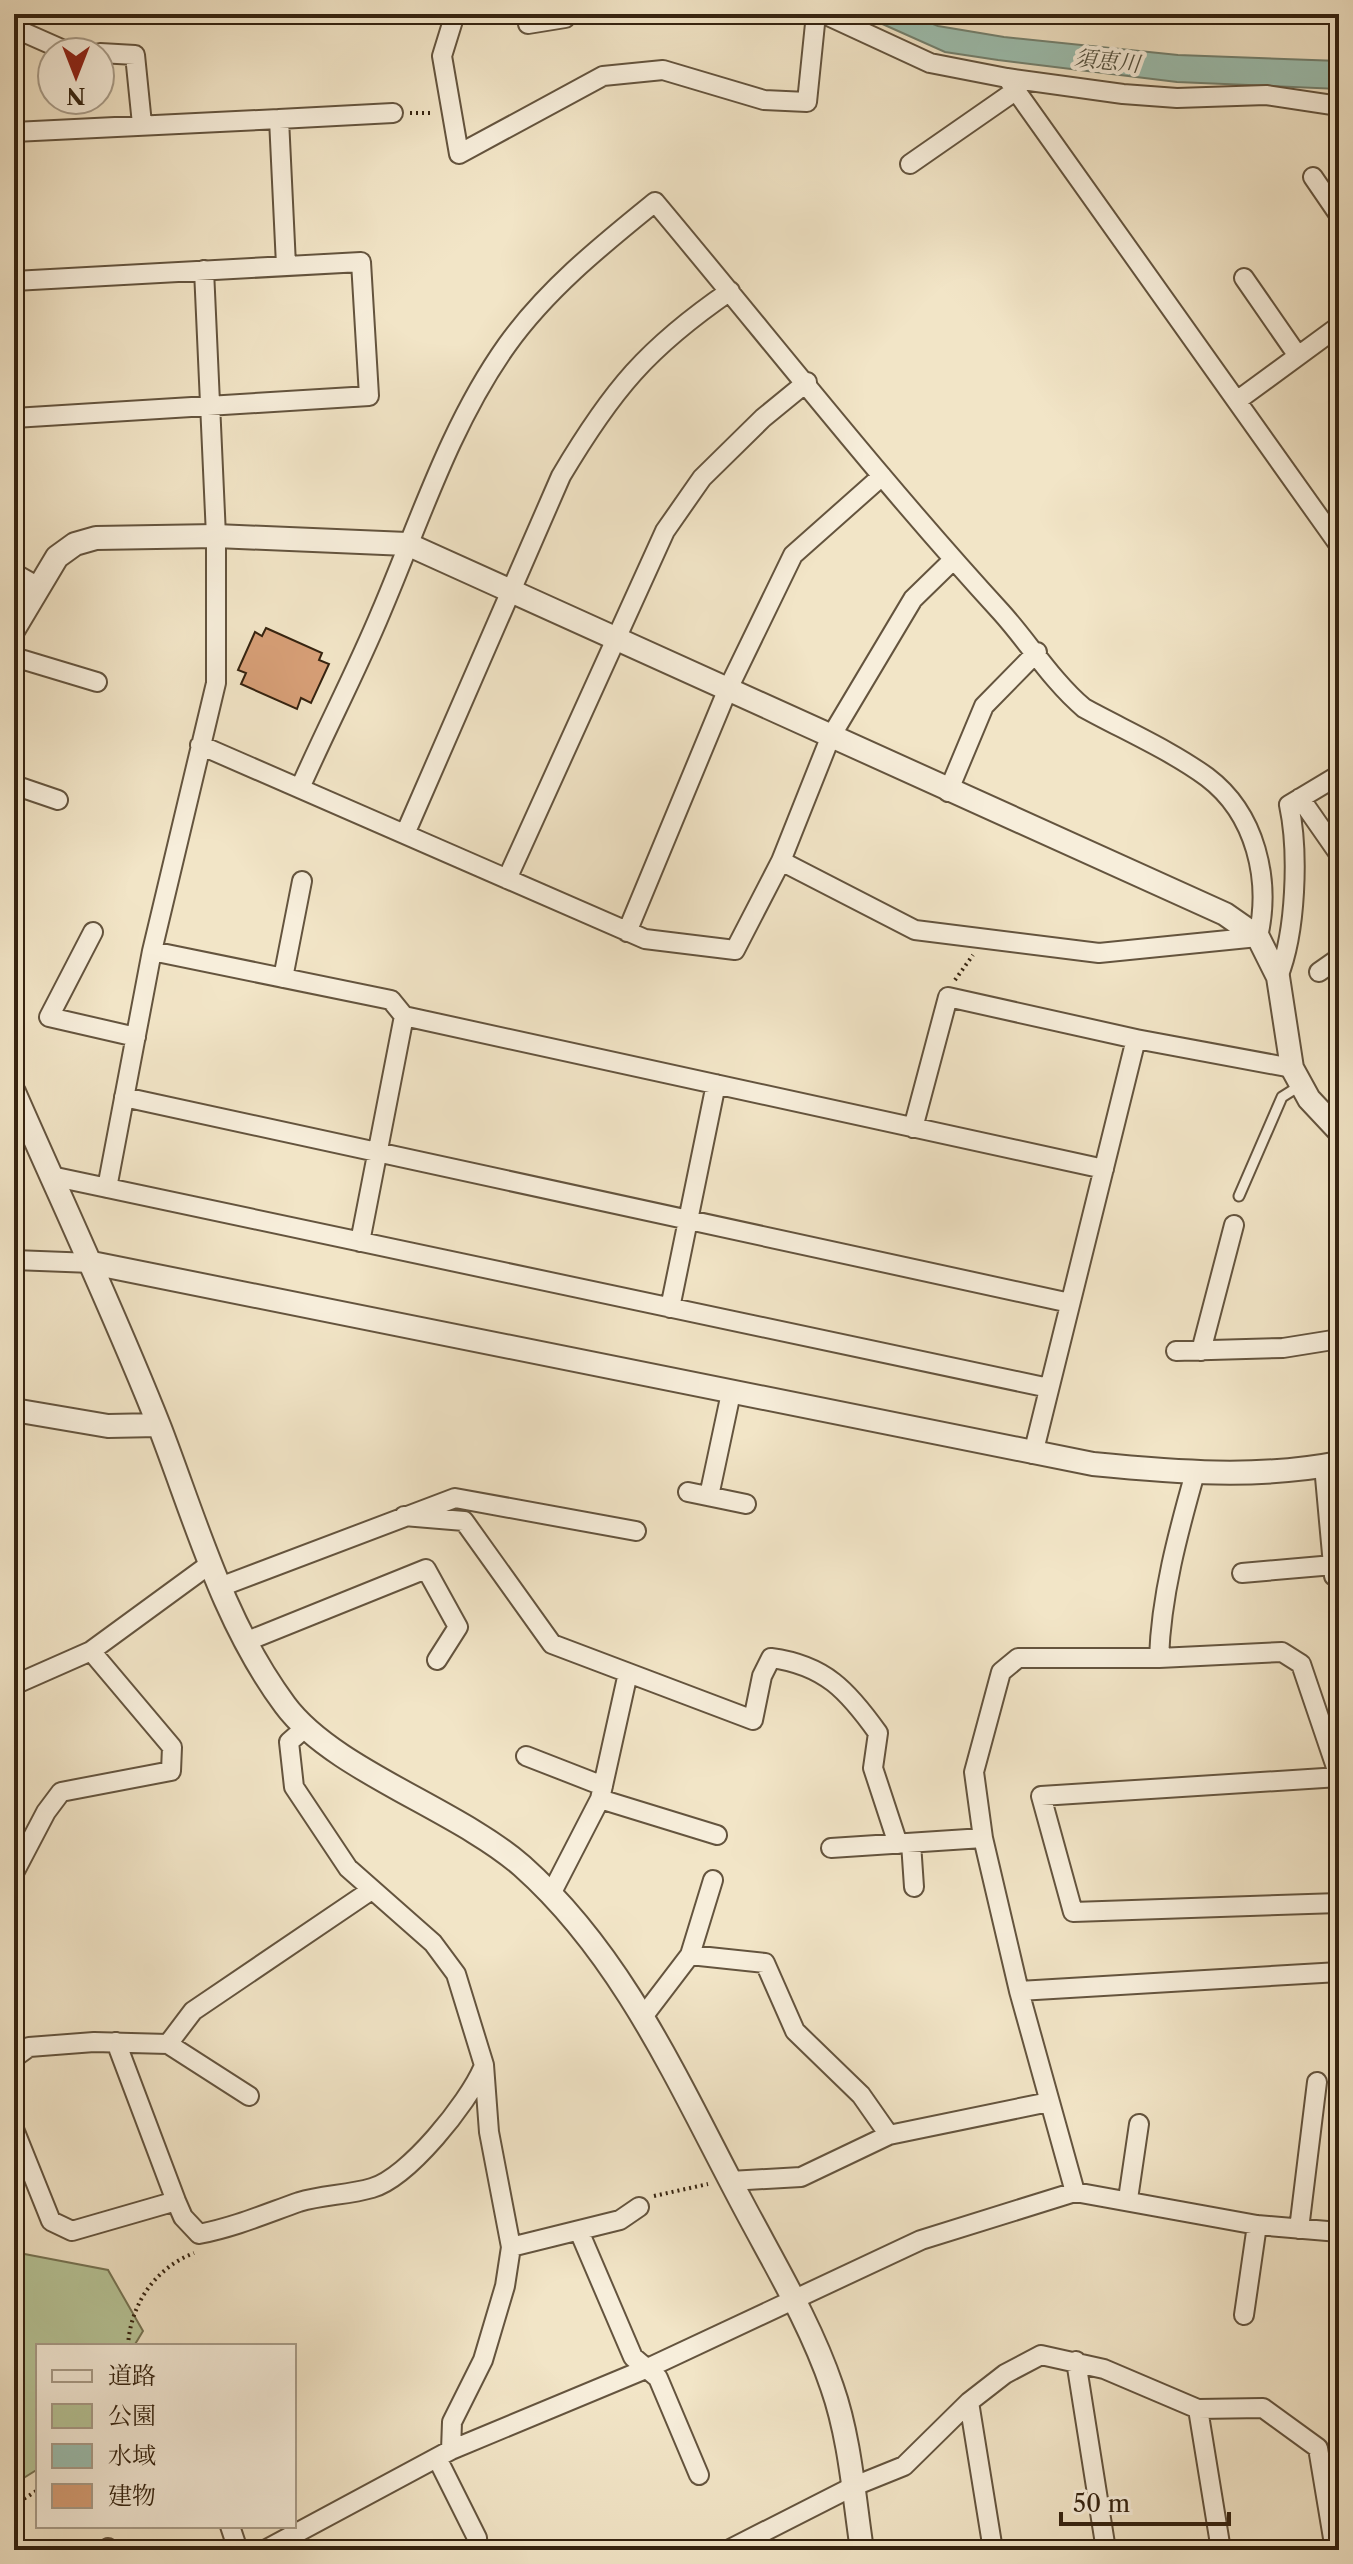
<svg xmlns="http://www.w3.org/2000/svg" width="1353" height="2564" font-family="'Libre Caslon Text','Noto Serif JP',serif">
	<rect width="100%" height="100%" fill="#f2e5c7"/>
	<filter id="stains"><feTurbulence type="fractalNoise" baseFrequency=".0025" numOctaves="4"/><feColorMatrix values="0 0 0 0 .2 0 0 0 0 .09 0 0 0 0 .02 0 0 0 .5 -.17"/></filter>
	<radialGradient id="worn" r=".72"><stop offset=".6" stop-color="#630" stop-opacity="0"/><stop offset="1" stop-color="#630" stop-opacity=".3"/></radialGradient>
	<path fill="#b7c598" stroke="#767454" stroke-width="2" d="M14,2252L108,2270L143,2331L134,2346H38V2469L14,2484Z"/>
	<path fill="#9cbfb0" stroke="#738170" stroke-width="2" d="M860,14H908L938,26L1004,37L1178,55L1339,61V89L1177,82L998,60L945,52Z"/>
	<path fill="#d79f77" stroke="#352310" stroke-width="2" d="M266,628L322,653L319,660L329,664L311,703L301,698L297,709L241,684L246,673L238,670L255,632L262,636Z"/>
	<g fill="none" stroke-linecap="round" stroke-linejoin="round">
		<defs>
			<path id="service" d="M1239,1196L1282,1097L1301,1085"/>
			<path id="minor" d="M455,14L442,56L459,154L603,76L663,70L764,100L807,102L816,14
				M824,14L930,63L1007,78L1123,94L1177,98L1266,95L1339,106
				M528,24L565,18L566,14
				M14,28L66,51L83,52
				M100,53L135,55L142,124
				M1007,78L1339,545
				M279,119L393,113
				M14,132L279,119L286,265
				M910,164L1015,91
				M1313,177L1339,215
				M1244,278L1298,356
				M14,281L361,262L369,396L14,418
				M1238,400L1339,326
				M14,573L37,586
				M14,657L97,682
				M200,745L645,939L735,950L781,861L830,738L913,599L953,560
				M14,785L58,800
				M300,788C326,729 356,672 381,612C419,523 450,425 507,345C547,289 602,245 655,202C770,339 880,480 1001,612C1029,643 1052,681 1084,708C1124,730 1170,750 1207,777C1256,814 1271,880 1258,937L1099,953L915,930L781,861
				M948,792L984,706L1037,652
				M1300,798L1339,854
				M405,834L561,476C612,390 647,348 730,291
				M507,879L665,531L702,478L763,418L807,382
				M93,932L49,1017L136,1037
				M627,932L727,691L793,555L882,476
				M152,951L391,1000L404,1016L1104,1169
				M1319,972L1339,958
				M1278,977C1296,933 1299,852 1289,805L1339,775
				M283,978L302,881
				M124,1097L1070,1303
				M913,1128L948,997L1136,1039L1292,1068
				M51,1176L1049,1388
				M107,1188L152,951L216,683V536L204,270
				M360,1242L404,1016
				M14,1260L92,1263
				M670,1308L716,1084
				M1176,1351L1283,1348L1339,1339
				M1201,1351L1234,1225
				M1033,1454L1136,1039
				M1324,1466L1334,1576
				M688,1492L746,1504
				M709,1496L731,1393
				M404,1516L464,1521L552,1644L753,1720L762,1676L771,1658C825,1665 848,1691 878,1733L873,1768L898,1844
				M1242,1573L1333,1565
				M220,1587L455,1498L636,1531
				M245,1642L426,1569L458,1627L437,1660
				M1159,1658L1282,1652L1301,1664L1339,1776
				M14,1685L91,1651L210,1564
				M306,1727L289,1742L294,1787L348,1868L433,1943L456,1974L484,2065L489,2132L511,2247L505,2286L483,2360L452,2422L451,2450
				M526,1756L603,1786
				M1339,1777L1041,1796L1073,1912L1339,1903
				M600,1799L628,1673
				M911,1843L914,1887
				M831,1848L983,1838
				M14,1873L46,1812L61,1792L171,1771L172,1747L91,1651
				M551,1894L600,1799L717,1835
				M690,1955L713,1880
				M1019,1991L1339,1972
				M642,2018L690,1955L765,1963L795,2031L861,2095L889,2135
				M116,2042L176,2201L183,2217L199,2234C235,2227 265,2214 299,2202C322,2195 348,2195 372,2188C408,2178 468,2103 483,2068
				M168,2044L249,2096
				M14,2058L29,2047L94,2042L168,2044L193,2011L370,1891
				M14,2129L51,2221L72,2231L176,2201
				M730,2181L801,2177L889,2135L1049,2102
				M1075,2192L1019,1991L983,1838L974,1772L1001,1672L1018,1658H1159C1161,1596 1178,1533 1195,1473
				M1128,2199L1139,2124
				M1299,2229L1317,2082
				M579,2231L633,2357L658,2378L699,2475
				M511,2247L620,2220L639,2207
				M1244,2315L1257,2225
				M1076,2361L1106,2550
				M969,2402L993,2550
				M1198,2409L1221,2550
				M437,2458L477,2538L478,2550
				M230,2526L238,2550
				M108,2548L109,2550
				M265,2550L451,2450L648,2368L921,2240L1075,2192L1257,2225L1339,2232
				M728,2550L852,2487L904,2466L969,2402L1005,2374L1041,2355L1104,2369L1198,2409L1263,2408L1318,2448L1335,2550"/>
			<path id="tertiary" d="M14,629L57,557L75,544L96,538L216,536L407,544L1225,914L1258,937L1278,977L1292,1068L1309,1099L1339,1131
				M14,1092C63,1204 115,1314 160,1428C196,1522 224,1623 285,1705C333,1770 457,1809 522,1866C623,1956 678,2082 740,2199C772,2260 810,2322 832,2387C850,2438 854,2497 862,2550
				M92,1263L1093,1464C1175,1472 1257,1479 1339,1463
				M14,1410L108,1426L158,1425"/>
		</defs>
		<use href="#service" stroke="#64543e" stroke-width="13"/>
		<use href="#minor" stroke="#64543e" stroke-width="22"/>
		<use href="#tertiary" stroke="#64543e" stroke-width="26"/>
		<path stroke="#352310" stroke-width="4" stroke-dasharray="2 4" stroke-linecap="butt" d="M410,113H433
			M955,980L973,955
			M654,2196L708,2184
			M128,2346C130,2305 155,2268 194,2253
			M14,2505L38,2490"/>
		<use href="#service" stroke="#f7eedb" stroke-width="9"/>
		<use href="#minor" stroke="#f7eedb" stroke-width="18"/>
		<use href="#tertiary" stroke="#f7eedb" stroke-width="22"/>
	</g>
	<g text-anchor="middle" dominant-baseline="central" stroke-width="8" stroke-linejoin="round" paint-order="stroke">
		<g font-size="22" font-style="italic" fill="#545240" stroke="#f7eedb">
			<text transform="translate(1107 61) rotate(6)">須恵川</text>
		</g>
	</g>
	<rect width="1353" height="2564" fill="none" stroke="#f2e5c7" stroke-width="48"/>
	<rect x="16" y="16" width="1321" height="2532" fill="none" stroke="#352310" stroke-width="4"/>
	<rect x="24" y="24" width="1305" height="2516" fill="none" stroke="#352310" stroke-width="2"/>
	<rect x="36" y="2344" width="260" height="184" fill="#f7eedb" stroke="#a99d8a" stroke-width="2"/>
	<rect x="52" y="2370" width="40" height="12" fill="#f7eedb" stroke="#a99d8a" stroke-width="2"/>
	<text x="108" y="2384" font-size="24" fill="#352310">道路</text>
	<rect x="52" y="2404" width="40" height="24" fill="#b7c598" stroke="#a99d8a" stroke-width="2"/>
	<text x="108" y="2424" font-size="24" fill="#352310">公園</text>
	<rect x="52" y="2444" width="40" height="24" fill="#9cbfb0" stroke="#a99d8a" stroke-width="2"/>
	<text x="108" y="2464" font-size="24" fill="#352310">水域</text>
	<rect x="52" y="2484" width="40" height="24" fill="#d79f77" stroke="#a99d8a" stroke-width="2"/>
	<text x="108" y="2504" font-size="24" fill="#352310">建物</text>
	<g transform="translate(76 76) rotate(180)"><circle r="38" fill="#f7eedb" stroke="#a99d8a" stroke-width="2"/>
	<path d="M0-6L14 30L0 20L-14 30Z" fill="#8f2418"/>
	<text y="-12" font-size="22" font-weight="bold" text-anchor="middle" fill="#352310">N</text>
	</g>
	<path d="M1061 2512v12h168v-12" fill="none" stroke="#352310" stroke-width="4"/>
	<text x="1073" y="2512" font-size="24" fill="#352310" stroke="#f7eedb" stroke-width="6" paint-order="stroke">50 m</text>
	<rect width="100%" height="100%" filter="url(#stains)"/>
	<rect width="100%" height="100%" fill="url(#worn)"/>
</svg>
